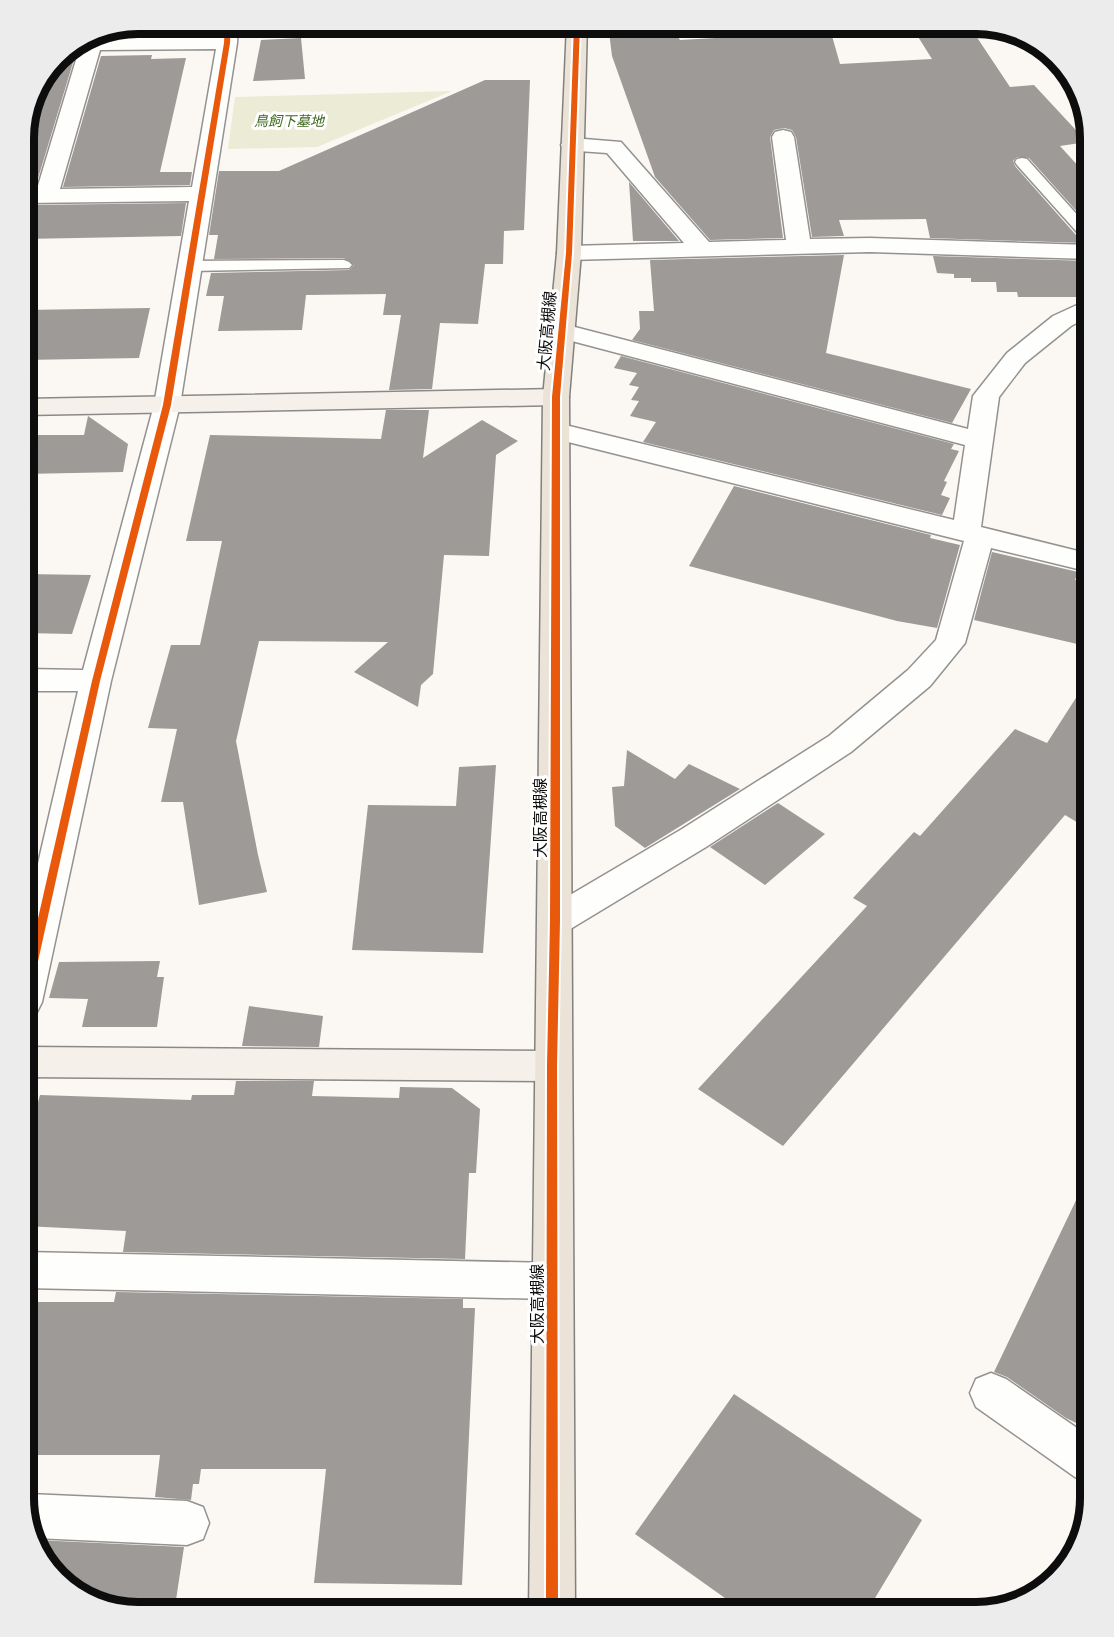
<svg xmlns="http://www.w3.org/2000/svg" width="1114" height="1637" font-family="'Times New Roman','Noto Sans JP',serif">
	<rect width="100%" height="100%" fill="#fbf7f2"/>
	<path fill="#ebebd6" d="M452,91L317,147L228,149L235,97Z"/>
	<path fill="#9e9a97" d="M608,24H670L680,40L770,35L771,37L832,36L840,64L932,59L910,24H968L1010,87L1034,85L1087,142L1060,146L1090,179V226L1029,158L1017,157L1013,161L1015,166L1083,243L930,238L926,219L839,220L844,236L812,237L796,137L792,130L784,128L774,130L770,137L783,238L710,240L655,177L612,56Z
		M301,38L305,79L253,81L261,40Z
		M152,55L151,59L186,58L160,172H192L190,185L63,187L101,56Z
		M75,56L36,185H24V132L58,57Z
		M485,80H530L524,230L504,231L503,264H485L478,324L440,323L432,389L389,390L401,315H383L386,294L306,295L302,330L218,331L224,296H206L211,273L349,270L354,265L344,258L214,259L218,235H209L219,171H279Z
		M629,182L679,241H633Z
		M186,203L181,236L24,239V229L31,205Z
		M844,255L826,353L971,389L952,423L632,340L640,329L639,311H654L650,260Z
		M933,256L1090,261V297H1018L1017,292H997L996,282H971V278H954V274L937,273Z
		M150,308L139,358L24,360V310Z
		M621,356L954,444L951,449L959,451L944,481L947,482L941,495L950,498L942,515L643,442L656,422L630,416L639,401L631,400L639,387L629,385L637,373L614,368Z
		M386,410H429L423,458L482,420L518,441L496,455L489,556L444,555L433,674L421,685L418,707L354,672L388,642L259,641L236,741L258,855L267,892L199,905L183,802H161L177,729L148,728L171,645H200L222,541H186L210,435L381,439Z
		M88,416L128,444L123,472L24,474V435H84Z
		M734,486L931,535L930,538L960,545L937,628L897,621L689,566Z
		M992,552L1078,572L1075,580L1090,583V647L974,620Z
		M24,574L91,575L72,634L24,633Z
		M1090,676V830L1065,815L783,1146L698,1089L867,906L853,898L914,832L920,836L1015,729L1047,743Z
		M627,750L675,779L689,764L740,789L645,848L615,826L612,787L624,786Z
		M496,765L483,953L352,950L368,805L456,806L459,767Z
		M778,803L825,834L765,885L710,847Z
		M160,961L157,977H164L157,1027H82L88,999L49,998L59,962Z
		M249,1006L323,1016L319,1047L242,1046Z
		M236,1081H314L312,1096L399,1098L400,1087L452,1088L480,1109L476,1173H469L465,1259L123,1252L126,1231L24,1226V1124H32L40,1095L191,1100L192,1095H234Z
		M1090,1171V1430L1066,1418L1007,1377L994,1372Z
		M116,1292L463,1299V1308H475L462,1585L314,1583L326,1469H201L199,1484H193L191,1500L155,1497L160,1455H24V1302H114Z
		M734,1394L922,1520L866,1613H746L635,1534Z
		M35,1540L184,1547L174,1613H132L75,1594L39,1555Z"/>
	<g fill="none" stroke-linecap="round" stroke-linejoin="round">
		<defs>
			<path id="lane" d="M1022,158L1027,159L1090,229V243L1085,241L1017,165L1015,162L1017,159Z
				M344,260L349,262L352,265L349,268L190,271L182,266L190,261Z"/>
			<path id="street" d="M218,24H238L237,43L180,405L111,681L42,1002L37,1012L24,1017V924L78,691H24V669L83,670L154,405L189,201L24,203V189H37L79,50L71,49L88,38L217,37ZM216,49L192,187L60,189L100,50Z
				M783,130L791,132L794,137L810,239L870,238L1090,245V259L870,252L569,260L561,258L557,253L561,248L569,246L684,243L607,153L564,150L561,145L564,140L572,138L621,142L709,242L786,240L772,137L775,132Z
				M1090,299V316L1071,326L1025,363L999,397L981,527L1090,554V572L991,548L965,643L930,686L851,752L706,847L567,931L555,935L543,931L538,921L543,911L682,829L829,736L908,670L936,640L964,541L548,437L544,431L548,425L557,423L954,520L965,445L553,336L549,331L553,326L562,323L571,326L968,429L973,396L1007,353L1053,316Z
				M24,1252L552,1263L566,1268L572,1281L566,1294L552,1299L24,1288Z
				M991,1373L1006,1379L1090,1437V1483L1075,1477L976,1407L970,1393L976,1379Z
				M29,1494L187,1501L203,1507L209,1523L203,1539L187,1545L35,1538L24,1498Z"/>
			<path id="secondary" d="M556,389L565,391L569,397L565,403L556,405L24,415V399Z
				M24,1047L552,1051L565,1055L570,1066L565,1077L552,1081L24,1077Z"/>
			<path id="primary" d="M567,24H587L581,253L569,397L575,1613H529L543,397L557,253Z"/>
		</defs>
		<use href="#lane" stroke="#949290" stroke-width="3"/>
		<use href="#street" stroke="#949290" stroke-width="3"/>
		<use href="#secondary" stroke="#8b8987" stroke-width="3"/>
		<use href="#primary" stroke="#81807d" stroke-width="3"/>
		<use href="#lane" fill="#fefefd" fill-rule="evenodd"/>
		<use href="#street" fill="#fefefd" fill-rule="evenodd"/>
		<use href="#secondary" fill="#f5f1ea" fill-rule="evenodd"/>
		<use href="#primary" fill="#ece3d8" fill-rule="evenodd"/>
		<defs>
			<path id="cycleway" d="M225,24H231L230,43L171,405L100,681L29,1002L27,1005L24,1006V980L92,681L163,405L224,43Z
				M574,24H580L572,253L560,397V921L557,1066L558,1613H546L547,1066L550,921L552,397L566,253Z"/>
		</defs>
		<use href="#cycleway" stroke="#fff" stroke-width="4"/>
		<use href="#cycleway" fill="#e8590c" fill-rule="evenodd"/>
	</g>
	<g text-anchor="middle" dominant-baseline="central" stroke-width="6" stroke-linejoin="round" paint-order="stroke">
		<g font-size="14" font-style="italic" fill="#3c671c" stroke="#fff">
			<text x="289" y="121">鳥飼下墓地</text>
		</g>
		<g font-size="16" fill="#0d0d0d" stroke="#fff">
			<text transform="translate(547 331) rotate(-85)">大阪高槻線</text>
			<text transform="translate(540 818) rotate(-90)">大阪高槻線</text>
			<text transform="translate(537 1304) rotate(-90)">大阪高槻線</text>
		</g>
	</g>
	<path d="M0 0H1114V1637H0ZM138 34H976A104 104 0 0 1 1080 138V1498A104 104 0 0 1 976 1602H138A104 104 0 0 1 34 1498V138A104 104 0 0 1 138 34Z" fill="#ececec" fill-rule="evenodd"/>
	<path fill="none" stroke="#0d0d0d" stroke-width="8" d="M138 34H976A104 104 0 0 1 1080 138V1498A104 104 0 0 1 976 1602H138A104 104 0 0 1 34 1498V138A104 104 0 0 1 138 34Z"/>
</svg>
